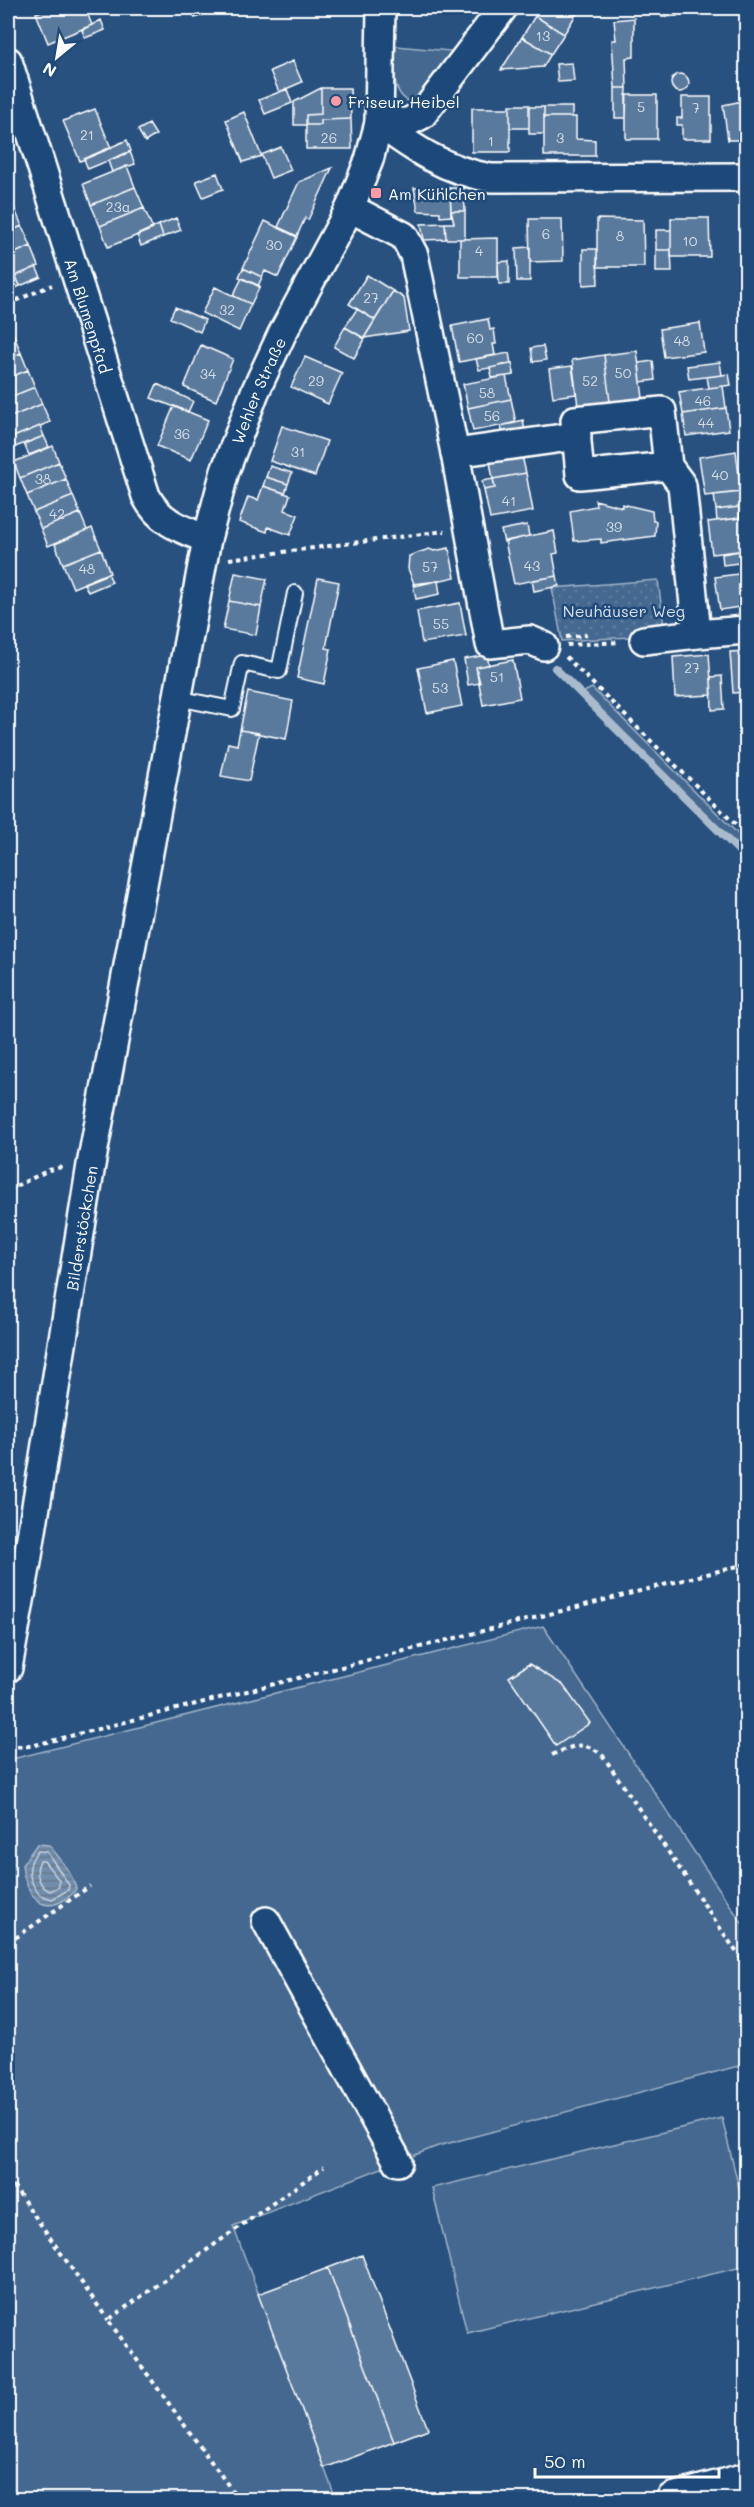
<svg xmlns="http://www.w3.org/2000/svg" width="754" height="2507" font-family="Mali,sans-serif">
	<defs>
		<pattern id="park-dots" width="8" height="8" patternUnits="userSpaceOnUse" patternTransform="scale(1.5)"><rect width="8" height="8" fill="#446890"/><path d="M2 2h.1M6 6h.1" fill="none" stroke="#607fa1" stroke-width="1.8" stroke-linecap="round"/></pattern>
		<pattern id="water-rules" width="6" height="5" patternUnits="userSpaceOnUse" patternTransform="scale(1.5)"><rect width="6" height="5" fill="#718dab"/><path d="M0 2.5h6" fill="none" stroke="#64768a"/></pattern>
	</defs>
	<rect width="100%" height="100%" fill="#28517f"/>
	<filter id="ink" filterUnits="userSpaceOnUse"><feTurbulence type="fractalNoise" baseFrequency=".0167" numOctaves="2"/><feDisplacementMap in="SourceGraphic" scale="12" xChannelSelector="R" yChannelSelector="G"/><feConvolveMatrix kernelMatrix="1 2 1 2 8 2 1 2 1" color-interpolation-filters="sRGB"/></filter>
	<g filter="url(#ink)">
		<path fill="#446890" stroke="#a2b4c8" stroke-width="1.5" d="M396,46L462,52L419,104C389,101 394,68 396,46Z
			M592,688L746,842V861L580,694Z
			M543,1626L746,1929V2064L438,2146L233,2226L336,2499L8,2500V1760Z
			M722,2118L746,2217V2266L467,2333L432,2188Z"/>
		<path fill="url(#park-dots)" stroke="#a2b4c8" stroke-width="1.5" d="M658,580L665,635L562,641L552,588Z"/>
		<path fill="url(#water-rules)" stroke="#aabbcd" stroke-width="1.5" d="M37,1844L49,1845C60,1859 72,1872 76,1889C72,1896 65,1900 58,1903C34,1913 24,1882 22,1865Z"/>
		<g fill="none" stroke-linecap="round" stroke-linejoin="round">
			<path stroke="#c6d1dd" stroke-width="1.5" d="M38,1851L47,1852L69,1885L68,1890L52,1899L40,1895C28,1881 25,1865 38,1851Z
				M40,1861H44L59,1880V1887L50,1891C39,1887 34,1871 40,1861Z"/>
			<path stroke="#aabbcd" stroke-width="8" d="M555,668L746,858"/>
		</g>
		<path fill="#5a7a9d" stroke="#fff" stroke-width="1.5" d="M49,8H85L92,25L48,43L36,13Z
			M191,8H220L195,18Z
			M540,8H568L577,13L564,34L535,16Z
			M661,8H676L677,16L662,17Z
			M535,16L564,34L551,54L522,37Z
			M634,18V57L626,58L627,88H615L612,40H616L614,20Z
			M101,20L105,30L85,38L82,30Z
			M522,37L551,54L543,67L501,70Z
			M293,61L302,82L279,92L270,71Z
			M572,63L574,81L558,82L556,64Z
			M671 83a9 9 0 1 1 18 0a9 9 0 1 1-18 0Z
			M321,88H350L351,119L321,120V125H306V115L321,114Z
			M321,88V114L306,115V125H294V102Z
			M615,88H627L626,118H615Z
			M287,89L292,103L265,114L259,100Z
			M626,95H657V139H626Z
			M682,97H711V139H682V125H677V118H682Z
			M742,101L741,140H728L723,105Z
			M510,105H529V128H510Z
			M529,107H544V134H529Z
			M544,107H572V117H544Z
			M472,108H510V152H472Z
			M95,109L111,148L80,161L63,121Z
			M244,112L261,155L281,147L291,170L271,178L262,156L243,162L226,120Z
			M741,112H746V150H741Z
			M544,117H576V139L595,140V156H544Z
			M351,119L352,149H306V125H321V120Z
			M149,124L156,135L145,142L138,130Z
			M127,140L131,151L88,169L84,159Z
			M130,152L135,164L112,172L108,161Z
			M127,166L135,187L91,205L83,184Z
			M332,168L308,220L305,218L297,236L278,227L299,182Z
			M217,173L223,189L203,197L196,181Z
			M135,187L144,208L100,226L91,205Z
			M414,188H450L451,216L440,217V212L418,211Z
			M450,188H464L465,211H451Z
			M13,205L22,226L8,232V207Z
			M144,208L153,229L108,247L100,226Z
			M451,211H465V239H446L445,223H454Z
			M176,218L181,230L163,237L159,225Z
			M671,218H709L710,257H671Z
			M529,219H562L563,261L530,262Z
			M597,219L643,220L644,267H597Z
			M741,220H746V253Z
			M265,221L297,237L278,277L265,271L262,277L243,268Z
			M445,223L446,239L424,240L421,224Z
			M159,225L163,237L141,246L137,235Z
			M22,226L31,246L8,256V232Z
			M656,230H671V250H656Z
			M498,238V277H460V239Z
			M31,246L39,266L8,279V256Z
			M530,247V281H517L516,248Z
			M583,249H597L598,284L583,285Z
			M656,250H671L672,272H656Z
			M509,261V284H499L498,262Z
			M36,267L41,277L20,286L16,276Z
			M243,268L262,277L258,286L239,277Z
			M367,275L393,291L375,320L349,304Z
			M16,276L20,286L8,291V279Z
			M242,278L260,286L251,304L233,296Z
			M215,287L251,304L239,331L202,313Z
			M393,291L404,298L409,331L364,338Z
			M175,307L205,320L200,332L170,318Z
			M357,309L375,320L364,338L345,327Z
			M488,319L490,330L494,329L496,344H493L495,355L459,362L452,326Z
			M700,323L704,352L664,357L660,329Z
			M345,327L365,339L354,358L334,347Z
			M13,333L21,353L8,358V335Z
			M201,345L233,359L216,401L184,387Z
			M543,346L546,360L533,362L531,348Z
			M637,351L643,398L610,402L604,355Z
			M21,353L28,370L8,378V358Z
			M509,353L511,364L479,370L476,359Z
			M604,355L610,402L578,406L572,360Z
			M305,357L342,373L328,404L291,387Z
			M653,361L655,380L641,382L639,363Z
			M720,362L722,375L689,379L687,366Z
			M512,363L514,375L492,378L490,368Z
			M572,366L576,394L553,397L549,369Z
			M28,370L35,387L8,398V378Z
			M729,374L731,385L709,388L707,377Z
			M506,376L511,399L468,408L463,384Z
			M157,384L193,401L188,412L151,398Z
			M723,386L726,408L683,414L679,392Z
			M35,387L42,404L8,418V398Z
			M511,399L516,423L473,431L468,408Z
			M42,404L50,422L11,438L8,428V418Z
			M174,406L208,420L191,460L157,446Z
			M726,408L729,430L686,436L683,414Z
			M523,420L525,432L503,436L501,426Z
			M40,426L44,436L15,447L11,438Z
			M282,426L327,441L315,476L270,461Z
			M44,436L49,447L29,455L24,444Z
			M53,446L59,462L20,478L14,462Z
			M736,451L741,492L705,496L699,457Z
			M522,456L526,473L493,479L490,462Z
			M59,462L66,479L27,495L20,478Z
			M270,466L292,473L288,484L266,477Z
			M526,473L533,511L490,519L484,490L495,488L493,479Z
			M266,477L288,484L285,493L263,486Z
			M66,479L73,496L34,512L27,495Z
			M493,479L495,488L484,490L482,481Z
			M263,486L290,495L285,510L298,515L290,535L268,527L267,532L239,522L248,497L258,500Z
			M746,491V506L716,510L714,495Z
			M73,496L80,513L41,529L34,512Z
			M595,500L622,507V504L652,511L653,521H656L655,536L601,543V539L574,541L570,511L596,506Z
			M739,507L740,518L717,521L716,510Z
			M80,513L87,530L48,546L41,529Z
			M746,517V550L712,554L708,522Z
			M527,525L529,536L504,542L501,530Z
			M92,528L101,549L63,564L55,544Z
			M554,531L558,553L553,554L557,576L514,584L505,541Z
			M449,548L455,577L415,586L408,569L409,556L429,549L434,551Z
			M101,549L110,573L73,588L63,564Z
			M746,550V562L723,565L722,554Z
			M108,573L112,582L88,592L84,583Z
			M235,573L267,579L261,607L229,601Z
			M746,573V606L720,610L715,577Z
			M557,576L559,586L534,591L532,580Z
			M318,578L339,582L326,648L331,649L324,684L297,678Z
			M438,581L440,594L416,599L413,584Z
			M229,601L261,607L256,635L223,629Z
			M460,603L466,636L422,643L417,611Z
			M746,651V692L733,693L730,652Z
			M709,654L712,695L675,697L673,657Z
			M487,655L489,665L476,667L480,683L468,685L464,659Z
			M513,660L520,698L483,705L476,667Z
			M453,661L462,706L427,713L418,668Z
			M722,676L724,709L712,710L711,677Z
			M248,692L293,701L286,739L240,730Z
			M240,730L259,733L249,781L221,776L228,743L237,745Z
			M529,1664L563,1685L590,1723L556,1746L509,1677Z
			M362,2255L428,2429L394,2442L328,2268Z
			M328,2268L394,2442L324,2468L258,2294Z"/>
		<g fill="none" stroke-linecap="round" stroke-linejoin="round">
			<defs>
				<path id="service" d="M177,698L232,709L242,663L279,671L295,593"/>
				<g id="minor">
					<path id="s1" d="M8,61L146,496C159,522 181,529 207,539"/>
					<path d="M379,123C414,149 447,171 491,178L746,177"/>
					<path d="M379,123L408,122L422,115L503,8"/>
					<path d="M350,208L404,236L414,255L455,453L490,644L530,640L544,646"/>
					<path d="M455,453L577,436"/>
					<path d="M668,466L580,475L575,420L662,411L668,466L682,485L697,634L746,630"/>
					<path d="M644,640L697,634"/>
					<path id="s2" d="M8,1668L27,1562L91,1165L207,539L225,471L255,392L282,334L350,208L369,160L379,123L381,8"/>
					<path d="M266,1921L398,2162"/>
				</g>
				<path id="primary" d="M673,2500L746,2480"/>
			</defs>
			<use href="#service" stroke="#fff" stroke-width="18"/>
			<use href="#minor" stroke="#fff" stroke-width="32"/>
			<use href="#primary" stroke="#fff" stroke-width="38"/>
			<path stroke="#fff" stroke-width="4" stroke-dasharray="4.5 4.5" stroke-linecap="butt" d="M8,304L52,285
				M229,559L445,531
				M566,637L587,635
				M567,645L620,642
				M566,657L746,835
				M8,1190L49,1170L66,1166
				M8,1747L31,1746L746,1564
				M552,1755C573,1746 584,1739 603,1756L746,1966
				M8,1943L90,1886
				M8,2178L108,2320
				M239,2500L108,2320L324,2167"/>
			<use href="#service" stroke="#1f4a7a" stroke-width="14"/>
			<use href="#minor" stroke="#1f4a7a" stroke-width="27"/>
			<use href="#primary" stroke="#1f4a7a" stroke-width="33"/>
		</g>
	</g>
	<g fill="#ff9aa2" stroke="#1f4a7a" stroke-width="2">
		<circle cx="336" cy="101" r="6"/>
		<rect x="370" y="187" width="12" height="12" rx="3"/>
	</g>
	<g text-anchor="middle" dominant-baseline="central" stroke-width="5" stroke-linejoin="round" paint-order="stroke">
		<g font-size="14" fill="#d6dee6">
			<text x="543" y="35">13</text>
			<text x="641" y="106">5</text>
			<text x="696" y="107">7</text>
			<text x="87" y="134">21</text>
			<text x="329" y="137">26</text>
			<text x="560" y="137">3</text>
			<text x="491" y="140">1</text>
			<text x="118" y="206">23a</text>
			<text x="546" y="233">6</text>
			<text x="620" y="235">8</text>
			<text x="690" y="240">10</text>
			<text x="274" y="244">30</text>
			<text x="479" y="250">4</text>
			<text x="371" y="297">27</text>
			<text x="227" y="309">32</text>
			<text x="475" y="337">60</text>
			<text x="682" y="340">48</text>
			<text x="623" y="372">50</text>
			<text x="208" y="373">34</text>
			<text x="316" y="380">29</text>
			<text x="590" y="380">52</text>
			<text x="487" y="392">58</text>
			<text x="703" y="400">46</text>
			<text x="492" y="415">56</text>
			<text x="706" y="422">44</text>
			<text x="182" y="433">36</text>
			<text x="298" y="451">31</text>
			<text x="720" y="474">40</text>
			<text x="43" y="478">38</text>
			<text x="509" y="500">41</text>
			<text x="57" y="513">42</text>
			<text x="614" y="526">39</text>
			<text x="532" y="565">43</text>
			<text x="430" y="566">57</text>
			<text x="87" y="568">48</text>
			<text x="441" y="623">55</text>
			<text x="692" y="667">27</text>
			<text x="497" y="676">51</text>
			<text x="440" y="687">53</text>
		</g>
		<g font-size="16" fill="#fff" stroke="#1f4a7a" text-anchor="start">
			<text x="348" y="101">Friseur Heibel</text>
			<text x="388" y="193">Am Kühlchen</text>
		</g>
		<g font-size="16" fill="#fff" stroke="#1f4a7a">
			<text stroke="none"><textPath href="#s1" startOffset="267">Am Blumenpfad</textPath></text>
			<text stroke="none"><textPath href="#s2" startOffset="1304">Wehler Straße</textPath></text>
			<text stroke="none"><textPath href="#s2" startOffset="446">Bilderstöckchen</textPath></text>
		</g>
		<g font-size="16" fill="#dae1e9" stroke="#1f4a7a">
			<text x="624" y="610">Neuhäuser Weg</text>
		</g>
	</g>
	<rect width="754" height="2507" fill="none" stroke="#1f4a7a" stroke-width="30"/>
	<rect x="15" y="15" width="724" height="2477" fill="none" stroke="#fff" stroke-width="2" filter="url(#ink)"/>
	<g transform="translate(57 57) rotate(210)" stroke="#1f4a7a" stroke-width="4.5" paint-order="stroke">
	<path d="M0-4.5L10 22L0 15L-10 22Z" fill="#ffffff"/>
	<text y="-9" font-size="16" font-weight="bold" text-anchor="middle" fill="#ffffff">N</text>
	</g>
	<path d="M535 2468v9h184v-9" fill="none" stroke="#ffffff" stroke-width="3"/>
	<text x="544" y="2468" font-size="18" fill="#ffffff" stroke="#1f4a7a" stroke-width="4.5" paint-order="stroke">50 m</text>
</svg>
